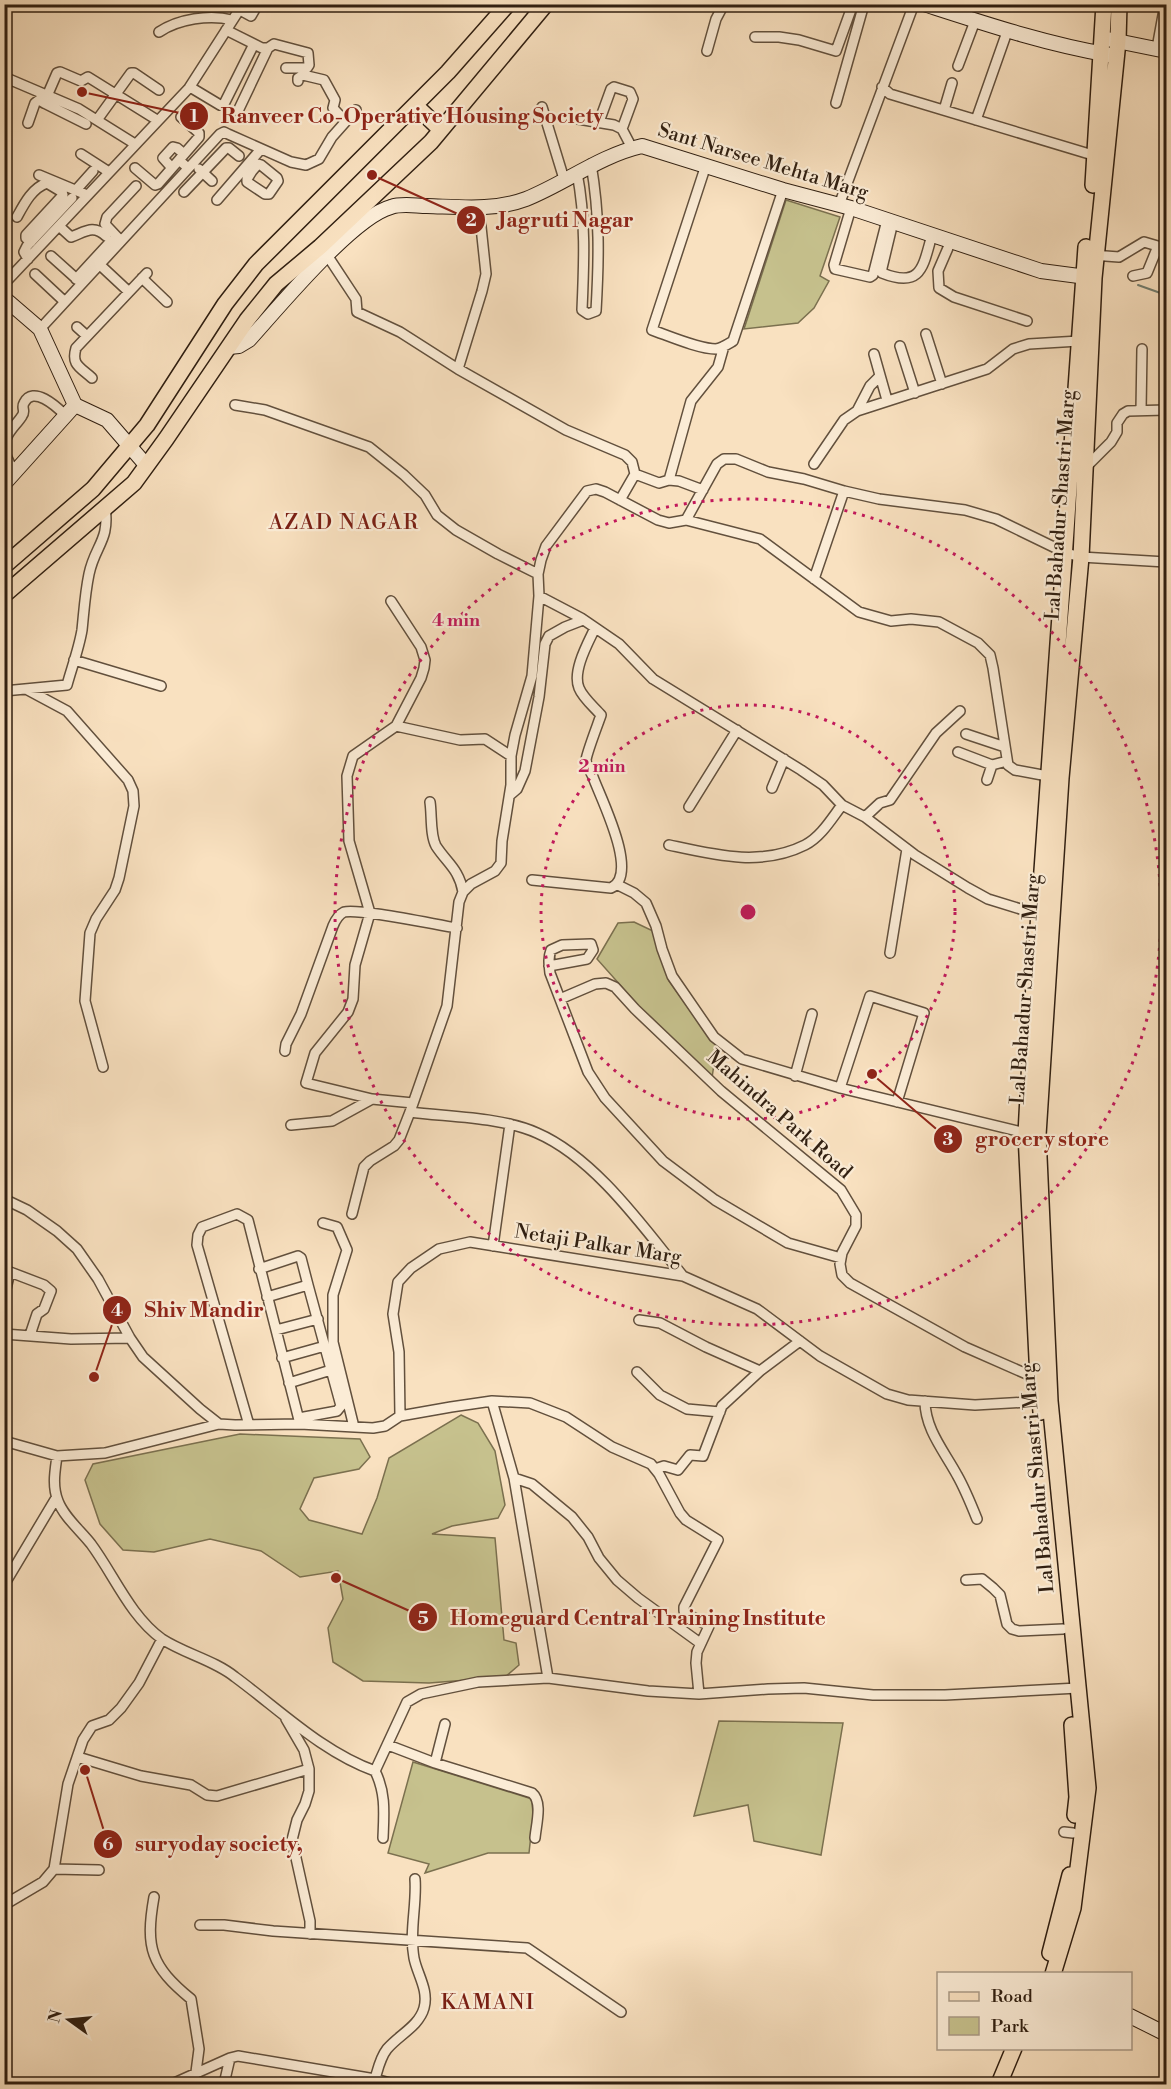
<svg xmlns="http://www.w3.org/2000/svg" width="1171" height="2089" font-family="'Libre Bodoni',serif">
	<rect width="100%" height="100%" fill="#f9e1c0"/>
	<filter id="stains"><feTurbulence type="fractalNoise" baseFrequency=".00333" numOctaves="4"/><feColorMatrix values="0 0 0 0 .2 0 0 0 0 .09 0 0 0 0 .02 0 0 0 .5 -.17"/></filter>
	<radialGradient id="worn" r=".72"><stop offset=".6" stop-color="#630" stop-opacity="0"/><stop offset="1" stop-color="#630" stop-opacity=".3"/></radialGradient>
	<path fill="#c6c18d" stroke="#7b704f" stroke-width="1.5" d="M786,200L840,217L820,276L829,281L814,308L798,323L744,329Z
		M634,922L653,931L669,981L710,1038L717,1043L712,1078L654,1023L597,959L618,923Z
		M461,1415L478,1423L495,1451L505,1505L498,1518L452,1526L432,1534L495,1538L504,1640L516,1643L519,1665L505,1677L429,1683L363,1681L333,1662L328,1628L343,1599L338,1571L300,1577L261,1551L210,1539L154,1552L123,1550L100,1524L85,1480L93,1464L240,1434L360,1439L370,1457L359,1469L314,1478L300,1509L309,1520L362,1534L377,1498L389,1458Z
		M719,1721L843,1723L821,1855L754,1841L748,1805L694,1816Z
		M413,1762L532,1799L533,1816L529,1853H488L425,1873L429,1864L388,1853Z"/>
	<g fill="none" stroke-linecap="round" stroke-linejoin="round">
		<path stroke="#727e70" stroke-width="2" d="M1138,285L1166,295"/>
		<defs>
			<path id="street" d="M265,4L267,5
				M240,10L251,16L258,4
				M226,30L262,48H268L274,44L308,53L309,65L307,68H286
				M159,32C178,19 210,14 232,20
				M755,37H779L799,40L836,51L853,4
				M1157,48L1165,4
				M707,51L716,19L724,4
				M958,66L975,21
				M4,77L79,109L135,144
				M298,81V78L303,75L324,80L335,100L333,108L345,121
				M190,87L220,105L224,104L254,44
				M882,87L890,94L1096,156
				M44,103L86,124
				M836,103L864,4
				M542,107L564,179
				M944,110L952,83
				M238,111L268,48
				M578,119L614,125L622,129L632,148
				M97,120L131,73H134L159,90
				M976,120L1007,32
				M599,122L611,89L614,87L630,92L633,99L622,129
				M28,123L35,103L39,100L44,103L57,73L60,72L81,81L88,77L157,120
				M81,154L109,172
				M179,160L199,137V133L181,117
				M706,165L652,330C669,336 699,349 716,349C722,348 728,344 733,341L783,190
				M246,167L252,171L247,179V182L265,194H269L278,181L277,178L261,165L258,164L252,171
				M135,168L155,185L158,184L179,160L188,168
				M172,168L163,158L173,147L177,148L184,154
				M199,169L212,181
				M577,173C586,218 584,264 582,310L588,314L596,311C599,259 600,216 591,164
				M39,175L87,195
				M76,190L93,171
				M184,192L226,148H229L239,156
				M217,200L261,149
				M839,205L914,4
				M851,208L834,265L835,269L870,277L873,275L887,220
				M17,217C24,204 32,188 47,183L62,192L63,195L26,235V238L31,242
				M893,222L882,268V273C922,289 923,266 932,235
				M59,226L71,237C85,232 93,224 106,236
				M121,241L105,224L107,217L136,186
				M951,241L938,271L939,288L954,297L1027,321
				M327,255L356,299L357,312L400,332L458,369L566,430L625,455L632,462L635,474L620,500
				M1092,255L1119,257L1144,242L1161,247L1166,252
				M51,256L80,282
				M28,259L24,252L27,246L72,198
				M99,264L129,292
				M35,274L65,302
				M1133,276L1147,273L1158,246
				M142,278L167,302
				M76,279L111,241
				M4,284L189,88L243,4
				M77,327L87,336
				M40,329L220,134L224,132L228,134L291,162L306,165L319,159L332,137L356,110
				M926,334L942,384
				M900,346L915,393
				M874,354L887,400
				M458,369L482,291L486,274L479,208
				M92,378C80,367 71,365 76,348L147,273
				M235,405L265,410L369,447L404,475L425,495L437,515L456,530L498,554L538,574
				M1141,410L1142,349
				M857,411L870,386L880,376
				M6,439C9,430 17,424 22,416C26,411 21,408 24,403C33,385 56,406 65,415
				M4,451L14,473
				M814,464L844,420L857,411L987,369L1013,349L1029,344L1079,341
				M1086,467L1111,442L1117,432V423L1123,414L1128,411L1166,410
				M635,474L659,483L669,480L679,481L703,490
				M669,480L691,401L718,367L724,346
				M686,520L717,464L724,459H736L768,472L804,479L844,491L879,499L965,510L996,519L1066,553L1081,557L1166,562
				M814,579L844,491
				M539,596L581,618L619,644L653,679L801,770L823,785L842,805L865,817L915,855L968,888L988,899L1043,916
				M74,660L161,686
				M26,689L67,711L128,780L133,791L134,806L119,878L115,890L96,919L90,933L85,1001L103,1067
				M4,691L67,685C72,667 79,648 82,630C84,611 85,593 89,574C95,545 110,541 105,507
				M396,726L460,740L485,739L511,756
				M966,734L1005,747
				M958,752L992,765L1007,761
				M987,780L992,765
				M772,788L784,759
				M510,795L517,789L525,771L539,697L545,644L549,636L565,627L583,620
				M430,802C432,815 430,835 436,846C447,863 459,869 463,892
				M689,807L737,730
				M865,817L880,803L890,800L936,733L960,711
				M669,845C715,855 761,867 805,845C821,837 832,818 842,805
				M532,880L611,888C640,875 601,799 593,777C591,772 586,765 586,760C587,752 598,724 601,715C594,707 583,698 579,688C572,671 588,643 595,628
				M618,885L634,893L646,903L656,926L662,949L672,976L714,1037L742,1059L840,1088L1030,1134
				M890,953L907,849
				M549,966L587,959L593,950L591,944L562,945L551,950C548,958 549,964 550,973L588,1072L605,1098L663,1161L715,1200L788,1243L841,1258
				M560,999L595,984L606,983L615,987L635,1009L721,1091L841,1190L856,1215V1226L842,1253L840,1264L842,1275L850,1283L965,1347L1038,1379
				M285,1051L286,1044L301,1014L333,926C335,921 338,915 344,912C359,908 437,925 457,928
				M795,1076L812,1014
				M840,1088L870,996L924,1013L897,1102
				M372,1099L306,1083L315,1053L348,1012L353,999L355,965L370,913L349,841L347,776L353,756L396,726L421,678L424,668L425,660L421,647L391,601
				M410,1112C448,1117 502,1117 537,1133C595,1158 644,1228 683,1276
				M291,1125L332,1121L372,1099L413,1103
				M4,1199L27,1210L57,1231L77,1249L98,1279L130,1338L143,1357L200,1409L219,1424L235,1425L300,1424L373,1428L385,1426L400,1416L451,1407L492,1401L530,1403L566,1417L612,1447L651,1464L659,1474L680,1513L686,1520L718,1540L684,1607V1611L687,1614L709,1626L697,1652L696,1663L699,1694
				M352,1214L364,1167L370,1161L394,1146L399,1140L410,1112L447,1006L459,902L463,892L471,884L495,871L501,863L502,841L511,785V756L515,735L532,676L539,596L538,574L541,560L546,546L587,491L596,489L605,492L658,520L669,523L686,520L760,539L859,612L891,621L911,619L939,622L978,643L990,655L993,668L1008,765L1015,770L1053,777
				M323,1223L337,1227L347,1250L333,1295V1342L354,1427
				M493,1246L510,1124
				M259,1269L298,1256L301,1258L308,1285
				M4,1297L10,1272L44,1285L51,1291L44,1309L37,1314L30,1335
				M267,1297L308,1285L341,1406L337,1411L299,1418
				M639,1320L660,1323L706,1347L760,1371
				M276,1330L318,1319
				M4,1334L71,1339L130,1338
				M282,1358L325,1346
				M637,1372L660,1395L687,1409L720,1412
				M289,1383L331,1370
				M492,1401L514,1478L548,1678
				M925,1401C925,1429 944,1451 957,1475C965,1489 971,1504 977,1519
				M400,1416L399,1352L393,1314L398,1282L411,1268L439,1249L470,1242L683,1276L757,1309L820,1356L887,1394L908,1400L975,1405L1045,1401
				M249,1425L197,1245L198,1235L202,1227L237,1214L248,1220L300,1424
				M4,1441L57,1456L105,1453L219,1424
				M57,1456C55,1471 52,1486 58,1501C64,1517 80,1530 91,1544C114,1575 130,1616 162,1639C185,1654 214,1660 235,1677C280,1710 322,1752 375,1771L407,1702L421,1694L478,1682L548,1678L648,1691L699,1694L768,1689L804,1688L873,1695H945L1078,1688
				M655,1469L664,1466L678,1470L690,1455L703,1456L722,1406L760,1371L800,1341
				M514,1478L532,1484L572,1517L588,1537L599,1558L617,1580L638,1598L700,1643
				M966,1580L982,1579L993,1588L1000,1595L1007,1624L1012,1629L1019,1631L1063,1629
				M4,1585L56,1498
				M286,1719L304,1750L309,1769V1791L305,1804L297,1820L292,1840L310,1921V1934
				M388,1745L435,1763L532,1793C543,1802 536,1825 535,1838
				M78,1757L141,1776L191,1785L207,1795L217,1796L309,1769
				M435,1763L445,1724
				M375,1771C386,1793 384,1813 383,1838
				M1064,1832L1073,1833
				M54,1869L99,1870
				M154,1897C145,1948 151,1966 191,1999L199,2049L196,2072
				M4,1905L43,1882L54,1869L68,1784L83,1740L92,1726L109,1720L121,1708L139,1683L162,1639
				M200,1925H224L273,1931L527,1948L621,2012
				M375,2079C378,2069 380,2058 387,2049C399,2035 419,2026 424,2008C429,1990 417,1974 414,1958C409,1931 417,1905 415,1879
				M172,2084L230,2058L238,2056L375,2079L394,2084
				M224,2084L230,2058"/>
			<path id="secondary" d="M924,4C986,24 1046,44 1110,55
				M1107,39L1166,51
				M4,298L40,329L75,405
				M229,347L239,346L249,340C278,308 353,217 391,207C402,203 416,206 427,206C460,207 494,211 526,199C566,183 599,156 642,146L783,190L851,208L1041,271L1094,278
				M75,405L107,420L146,465
				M4,484L75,405
				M1130,2016L1166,2034"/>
			<path id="primary" d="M415,105L441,130
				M1093,185L1104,4
				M4,566L93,489L147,425L225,304L256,264L448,72L508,4
				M4,595L134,483L166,439L247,320L276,284L320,247L431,142L546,4
				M1041,1412L1038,1379L1026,1134L1034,984L1086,247
				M1072,1725L1077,1797L1075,1815
				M1050,1953L1070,1875
				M1053,1974L1073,1908L1088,1788L1050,1401L1038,1135L1061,778L1081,557L1094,278L1118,41L1119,4
				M999,2084L1014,2048"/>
		</defs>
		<use href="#street" stroke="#62503d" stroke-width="12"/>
		<use href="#secondary" stroke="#301f11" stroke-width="16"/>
		<use href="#primary" stroke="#301f11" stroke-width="18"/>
		<use href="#street" stroke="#fbecd6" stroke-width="9"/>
		<use href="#secondary" stroke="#fbecd6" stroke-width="14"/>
		<use href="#primary" stroke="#f9e1c0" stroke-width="15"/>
	</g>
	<g fill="none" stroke="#c2185b" stroke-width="3" stroke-dasharray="3 6">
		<circle cx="748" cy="912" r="207"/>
		<circle cx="748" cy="912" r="413"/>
	</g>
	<g text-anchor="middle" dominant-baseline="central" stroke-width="4.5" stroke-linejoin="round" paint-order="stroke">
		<g font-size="20" fill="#301f11" stroke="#fbecd6">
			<text transform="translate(763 162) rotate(17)">Sant Narsee Mehta Marg</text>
			<text transform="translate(1061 505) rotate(-86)">Lal Bahadur Shastri Marg</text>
			<text transform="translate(1026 989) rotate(-86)">Lal Bahadur Shastri Marg</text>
			<text transform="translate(779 1115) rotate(41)">Mahindra Park Road</text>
			<text transform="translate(598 1245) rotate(9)">Netaji Palkar Marg</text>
			<text transform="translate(1038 1478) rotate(-95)">Lal Bahadur Shastri Marg</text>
		</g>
		<g font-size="21" letter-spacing="1.5" fill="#7a1f14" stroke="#fbecd6">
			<text x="344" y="523">AZAD NAGAR</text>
			<text x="488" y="2003">KAMANI</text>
		</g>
	</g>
	<circle cx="748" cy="912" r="9" fill="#c2185b" stroke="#fbecd6" stroke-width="3"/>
	<g font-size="18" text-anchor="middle" font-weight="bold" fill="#c2185b" stroke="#fbecd6" stroke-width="4.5" stroke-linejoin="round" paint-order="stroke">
		<text x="456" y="626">4 min</text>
		<text x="602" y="772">2 min</text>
	</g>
	<path fill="none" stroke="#8f2418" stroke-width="2" d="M82 92L194 116M372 175L471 220M872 1074L948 1139M94 1377L117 1310M336 1578L423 1617M85 1770L108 1844"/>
	<g fill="#8f2418" stroke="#fbecd6" stroke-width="2">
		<circle cx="82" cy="92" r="6"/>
		<circle cx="372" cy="175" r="6"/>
		<circle cx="872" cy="1074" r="6"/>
		<circle cx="94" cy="1377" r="6"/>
		<circle cx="336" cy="1578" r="6"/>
		<circle cx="85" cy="1770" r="6"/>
		<circle cx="194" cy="116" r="15"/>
		<circle cx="471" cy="220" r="15"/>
		<circle cx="948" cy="1139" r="15"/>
		<circle cx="117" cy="1310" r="15"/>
		<circle cx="423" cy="1617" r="15"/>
		<circle cx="108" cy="1844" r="15"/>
	</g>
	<g font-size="18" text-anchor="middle" font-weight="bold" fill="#fff">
		<text x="194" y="122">1</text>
		<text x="471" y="226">2</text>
		<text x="948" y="1145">3</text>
		<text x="117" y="1316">4</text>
		<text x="423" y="1624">5</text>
		<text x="108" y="1850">6</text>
	</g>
	<g font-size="21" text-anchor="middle" font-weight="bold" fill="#8f2418" stroke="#fbecd6" stroke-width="4.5" stroke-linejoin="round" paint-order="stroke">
		<text x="412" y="123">Ranveer Co-Operative Housing Society</text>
		<text x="566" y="227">Jagruti Nagar</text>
		<text x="1042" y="1146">grocery store</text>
		<text x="204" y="1317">Shiv Mandir</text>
		<text x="638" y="1625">Homeguard Central Training Institute</text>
		<text x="219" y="1851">suryoday society,</text>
	</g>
	<rect width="1171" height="2089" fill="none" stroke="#f9e1c0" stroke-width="24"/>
	<rect x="6" y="6" width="1159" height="2077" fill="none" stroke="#301f11" stroke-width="3"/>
	<rect x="12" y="12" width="1147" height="2065" fill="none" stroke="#301f11" stroke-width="1.5"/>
	<rect x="937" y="1972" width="195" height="78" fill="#fbecd6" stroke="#aa9a87" stroke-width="1.5"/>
	<rect x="949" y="1992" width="30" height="9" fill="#f9e1c0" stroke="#aa9a87" stroke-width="1.5"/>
	<text x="991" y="2002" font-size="18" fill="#301f11">Road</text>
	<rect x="949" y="2017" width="30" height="18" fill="#c6c18d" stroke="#aa9a87" stroke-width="1.5"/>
	<text x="991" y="2032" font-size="18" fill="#301f11">Park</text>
	<g transform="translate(69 2020) rotate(285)" stroke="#fbecd6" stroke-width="4.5" paint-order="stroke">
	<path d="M0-4.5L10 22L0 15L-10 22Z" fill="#301f11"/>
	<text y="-9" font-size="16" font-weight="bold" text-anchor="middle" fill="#301f11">N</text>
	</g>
	<rect width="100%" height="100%" filter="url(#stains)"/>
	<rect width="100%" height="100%" fill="url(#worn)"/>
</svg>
